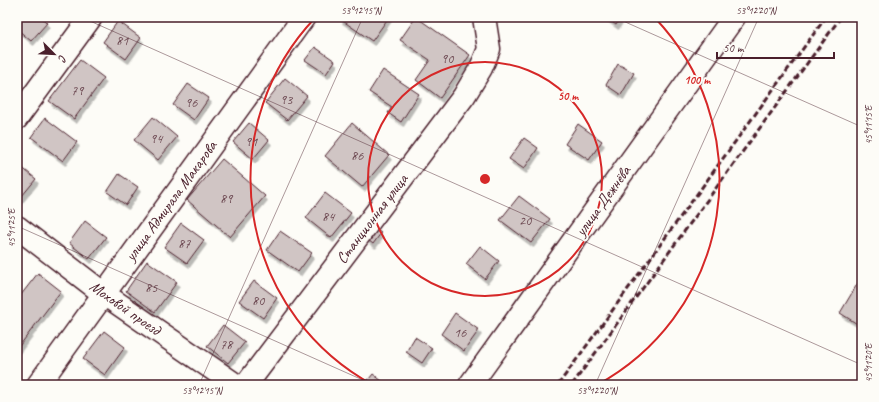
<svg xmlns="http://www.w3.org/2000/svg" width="879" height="402" font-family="Caveat,sans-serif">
	<defs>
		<filter id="shadow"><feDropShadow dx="2.5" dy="4.5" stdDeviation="0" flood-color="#0004"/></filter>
	</defs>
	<rect width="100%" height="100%" fill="#fdfcf7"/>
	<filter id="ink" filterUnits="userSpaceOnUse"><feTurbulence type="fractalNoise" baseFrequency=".025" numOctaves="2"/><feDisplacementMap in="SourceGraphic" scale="8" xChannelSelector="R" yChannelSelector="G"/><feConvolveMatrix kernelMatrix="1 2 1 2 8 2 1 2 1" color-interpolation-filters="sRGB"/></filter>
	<g filter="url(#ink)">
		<path fill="#d0c5c4" stroke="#4a1f2b" filter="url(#shadow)" d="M17,17H41L47,23L31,41L17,29Z
			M341,17H389L372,41L340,19Z
			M416,17L470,55L440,98L416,80L430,60L400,40Z
			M605,17H621L616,25Z
			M118,21L141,38L126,59L103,42Z
			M315,47L335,61L326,74L305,60Z
			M80,60L104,78L74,119L49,101Z
			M618,64L634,73L621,95L606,85Z
			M383,70L419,94L401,122L388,113L392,107L369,92Z
			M285,78L307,96L287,120L265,103Z
			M188,84L209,98L194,120L173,105Z
			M153,117L177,137L158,160L134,140Z
			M45,118L77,142L63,161L31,137Z
			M249,123L269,140L253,159L233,142Z
			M352,123L389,155L362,187L325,156Z
			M578,124L602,141L589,160L565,144Z
			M524,138L538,148L524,169L509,159Z
			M222,159L265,196L230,237L187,200Z
			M20,166L36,179L17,202V170Z
			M119,174L138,187L126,205L107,192Z
			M325,193L351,213L331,238L306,218Z
			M519,196L550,219L531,243L500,220Z
			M85,221L106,237L89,259L69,243Z
			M181,223L204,240L187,263L164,247Z
			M372,226L381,233L373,244L363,236Z
			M280,231L312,253L298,272L267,250Z
			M480,246L499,261L485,279L466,264Z
			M147,261L177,282L155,312L126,291Z
			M38,273L61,291L17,349V300Z
			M862,276V327L840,313Z
			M254,281L277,298L263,318L239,301Z
			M455,313L479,330L464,351L441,334Z
			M223,325L245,342L228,363L207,346Z
			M104,331L125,347L105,375L83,359Z
			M415,337L432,348L422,363L406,352Z
			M373,374L387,385H364Z"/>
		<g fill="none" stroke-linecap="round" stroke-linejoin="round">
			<defs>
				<path id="minor" d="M17,118L91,17
					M17,227L104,294L236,385
					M38,385L304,17
					M246,385L464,96L481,68L489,49L484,17
					M470,385L734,17"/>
			</defs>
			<use href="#minor" stroke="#4a1f2b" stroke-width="25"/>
			<use href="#minor" stroke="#fdfcf7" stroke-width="22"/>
			<path stroke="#4a1f2b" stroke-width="3" stroke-dasharray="6 3" stroke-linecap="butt" d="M558,385L826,17
				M572,385L841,17"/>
		</g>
	</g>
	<path fill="none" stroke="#4a1f2b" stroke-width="1" stroke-opacity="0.45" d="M81,17L862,365M614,17L862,127M17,226L374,385M199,385L363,17M595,385L759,17"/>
	<g fill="none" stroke="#d62828" stroke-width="2">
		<circle cx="485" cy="179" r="117"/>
		<path d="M373 385A234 234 0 0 1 315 18M655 18A234 234 0 0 1 597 385"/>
	</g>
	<g text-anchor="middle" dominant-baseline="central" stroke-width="4" stroke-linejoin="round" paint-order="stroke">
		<g font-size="14" fill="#6c4851">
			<text x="122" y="40">81</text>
			<text x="447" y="58">90</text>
			<text x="77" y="90">79</text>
			<text x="286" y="99">93</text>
			<text x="191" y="102">96</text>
			<text x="156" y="138">94</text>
			<text x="251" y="141">91</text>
			<text x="357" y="155">86</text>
			<text x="226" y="198">89</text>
			<text x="328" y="216">84</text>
			<text x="525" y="220">20</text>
			<text x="184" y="243">87</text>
			<text x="151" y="287">85</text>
			<text x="258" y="300">80</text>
			<text x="460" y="332">16</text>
			<text x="226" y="344">78</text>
		</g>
		<g font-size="16" fill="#4a1f2b" stroke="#fdfcf7">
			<text transform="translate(171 201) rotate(-54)">улица Адмирала Макарова</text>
			<text transform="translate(603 201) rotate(-54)">улица Дежнёва</text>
			<text transform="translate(372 219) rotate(-53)">Станционная улица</text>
			<text transform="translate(125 308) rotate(35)">Моховой проезд</text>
		</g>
	</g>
	<circle cx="485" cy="179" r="6" fill="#d62828" stroke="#fdfcf7" stroke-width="2"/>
	<g font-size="12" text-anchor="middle" font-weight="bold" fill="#d62828" stroke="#fdfcf7" stroke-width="4" stroke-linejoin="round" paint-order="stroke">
		<text x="697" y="84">100 m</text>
		<text x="568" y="100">50 m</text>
	</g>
	<rect width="879" height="402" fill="none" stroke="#fdfcf7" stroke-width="44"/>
	<g transform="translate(54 54) rotate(114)" stroke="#fdfcf7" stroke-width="3" paint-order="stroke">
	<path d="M0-3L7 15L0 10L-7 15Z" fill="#4a1f2b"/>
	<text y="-6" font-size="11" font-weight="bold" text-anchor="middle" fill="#4a1f2b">С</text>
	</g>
	<path d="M717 52v6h117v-6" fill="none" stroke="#4a1f2b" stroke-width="2"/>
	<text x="723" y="52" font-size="12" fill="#4a1f2b" stroke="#fdfcf7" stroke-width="3" paint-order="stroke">50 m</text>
	<rect x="22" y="22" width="835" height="358" fill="none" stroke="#4a1f2b" stroke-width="1.5"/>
	<g font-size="10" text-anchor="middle" fill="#4a1f2b">
		<text x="361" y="14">53°12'15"N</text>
		<text x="756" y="14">53°12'20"N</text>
		<text transform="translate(868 125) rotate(-90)" y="4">45°11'15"E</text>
		<text transform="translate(11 228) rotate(-90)" y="4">45°11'25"E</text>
		<text transform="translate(868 363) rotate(-90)" y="4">45°11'20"E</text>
		<text x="202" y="394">53°12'15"N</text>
		<text x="597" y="394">53°12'20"N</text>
	</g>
</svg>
